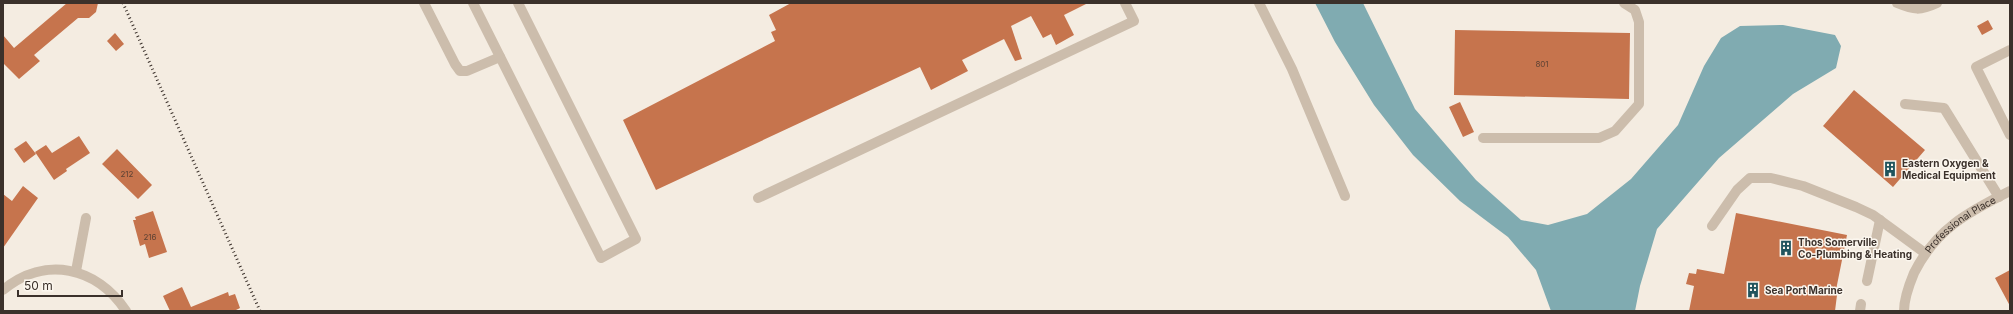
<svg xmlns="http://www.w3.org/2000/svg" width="2013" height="314" font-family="Inter,sans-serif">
	<rect width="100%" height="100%" fill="#f4ece1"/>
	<path fill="#80abb1" d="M1315,3H1363L1415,109L1476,180L1521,220L1548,225L1587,214L1631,179L1678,125L1704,66L1721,38L1740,26L1783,25L1835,35L1841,46L1836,68L1793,94L1719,158L1657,229L1640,286L1635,311H1551L1536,270L1508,237L1460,201L1413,155L1374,105L1335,42Z"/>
	<path fill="#c6744d" d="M67,3H98L96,12L89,18H78L34,55L40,61L19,79L3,63V35L14,48Z
		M791,3H1088L1064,15L1074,35L1056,45L1051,34L1043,38L1031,16L1011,26L1022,59L1015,61L1004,39L962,60L968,71L931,90L920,67L656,190L623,120L775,41L771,32L776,30L769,15Z
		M1988,20L1993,29L1982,35L1977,26Z
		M1455,30L1630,33L1629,99L1454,95Z
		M115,33L124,44L116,51L107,41Z
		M1854,90L1925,150L1893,187L1823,126Z
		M1460,102L1474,132L1463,137L1449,107Z
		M79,136L90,153L66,169L67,171L54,180L35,152L46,145L52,153Z
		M26,141L36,154L24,163L14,149Z
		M117,149L152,185L138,199L102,164Z
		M23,186L38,198L3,248V194L12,201Z
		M153,211L167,252L149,258L145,244L140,246L133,220H136L135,217Z
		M1736,213L1847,235L1835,295H1837L1835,311H1689L1694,286L1686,284L1689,273L1696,274L1697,269L1724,274Z
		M2010,270V306L1995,278Z
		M182,287L191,307L228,292L229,296L235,294L240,308L234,311H170L163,296Z"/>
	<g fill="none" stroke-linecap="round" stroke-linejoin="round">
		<g stroke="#ccbdac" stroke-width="10">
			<path d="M424,3L455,64L460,71H467L500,57"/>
			<path d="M473,3L601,258L636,239L518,3"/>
			<path d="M1259,3L1292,69L1345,196"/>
			<path d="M1897,3C1914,10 1920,11 1937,3"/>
			<path d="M2010,50L1976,67L2010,135"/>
			<path d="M1905,104L1944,108L1999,197"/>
			<path d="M1483,138H1599L1615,131L1639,104V22L1635,10L1624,3"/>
			<path d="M758,198L1134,21L1125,3"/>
			<path d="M1712,226L1737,190L1750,178H1771L1803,186L1856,207L1873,215L1925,253"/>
			<path d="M76,271L86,218"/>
			<path d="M1867,281L1880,220"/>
			<path d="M3,290C45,255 97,267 126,311"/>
			<path d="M1860,311L1861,304"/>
			<path id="s1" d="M1904,311C1904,298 1909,285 1914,273C1936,229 1968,212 2010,191"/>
		</g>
		<path stroke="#3b312b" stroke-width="3" stroke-dasharray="1 3" stroke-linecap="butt" d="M123,3L260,311"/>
	</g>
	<defs>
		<symbol id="building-bare" viewBox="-9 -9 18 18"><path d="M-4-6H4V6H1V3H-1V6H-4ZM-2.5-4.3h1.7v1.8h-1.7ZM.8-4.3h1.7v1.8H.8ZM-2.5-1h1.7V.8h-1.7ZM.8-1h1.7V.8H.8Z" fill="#20545d" stroke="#fbf6ee" stroke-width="2.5" paint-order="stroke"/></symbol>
	</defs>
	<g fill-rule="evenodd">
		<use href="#building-bare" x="1879" y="158" width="22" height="22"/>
		<use href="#building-bare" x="1775" y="237" width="22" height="22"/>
		<use href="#building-bare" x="1742" y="279" width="22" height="22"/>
	</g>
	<g text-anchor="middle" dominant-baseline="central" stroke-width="3" stroke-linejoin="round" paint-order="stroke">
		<g font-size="8" fill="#5e4234">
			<text x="1542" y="64">801</text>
			<text x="127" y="174">212</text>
			<text x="150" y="237">216</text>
		</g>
		<g font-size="10" font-weight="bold" fill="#3b312b" stroke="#fbf6ee" text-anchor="start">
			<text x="1902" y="163">Eastern Oxygen &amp;<tspan x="1902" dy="12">Medical Equipment</tspan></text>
			<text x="1798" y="242">Thos Somerville<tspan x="1798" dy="12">Co-Plumbing &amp; Heating</tspan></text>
			<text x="1765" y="290">Sea Port Marine</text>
		</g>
		<g font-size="10" fill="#3b312b" stroke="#fbf6ee">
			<text stroke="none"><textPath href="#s1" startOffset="108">Professional Place</textPath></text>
		</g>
	</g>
	<rect width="2013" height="314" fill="none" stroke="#3b312b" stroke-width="8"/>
	<path d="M18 290v6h104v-6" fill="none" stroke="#3b312b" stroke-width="2"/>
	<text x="24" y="290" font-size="12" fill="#3b312b" stroke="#fbf6ee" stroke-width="3" paint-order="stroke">50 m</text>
</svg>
